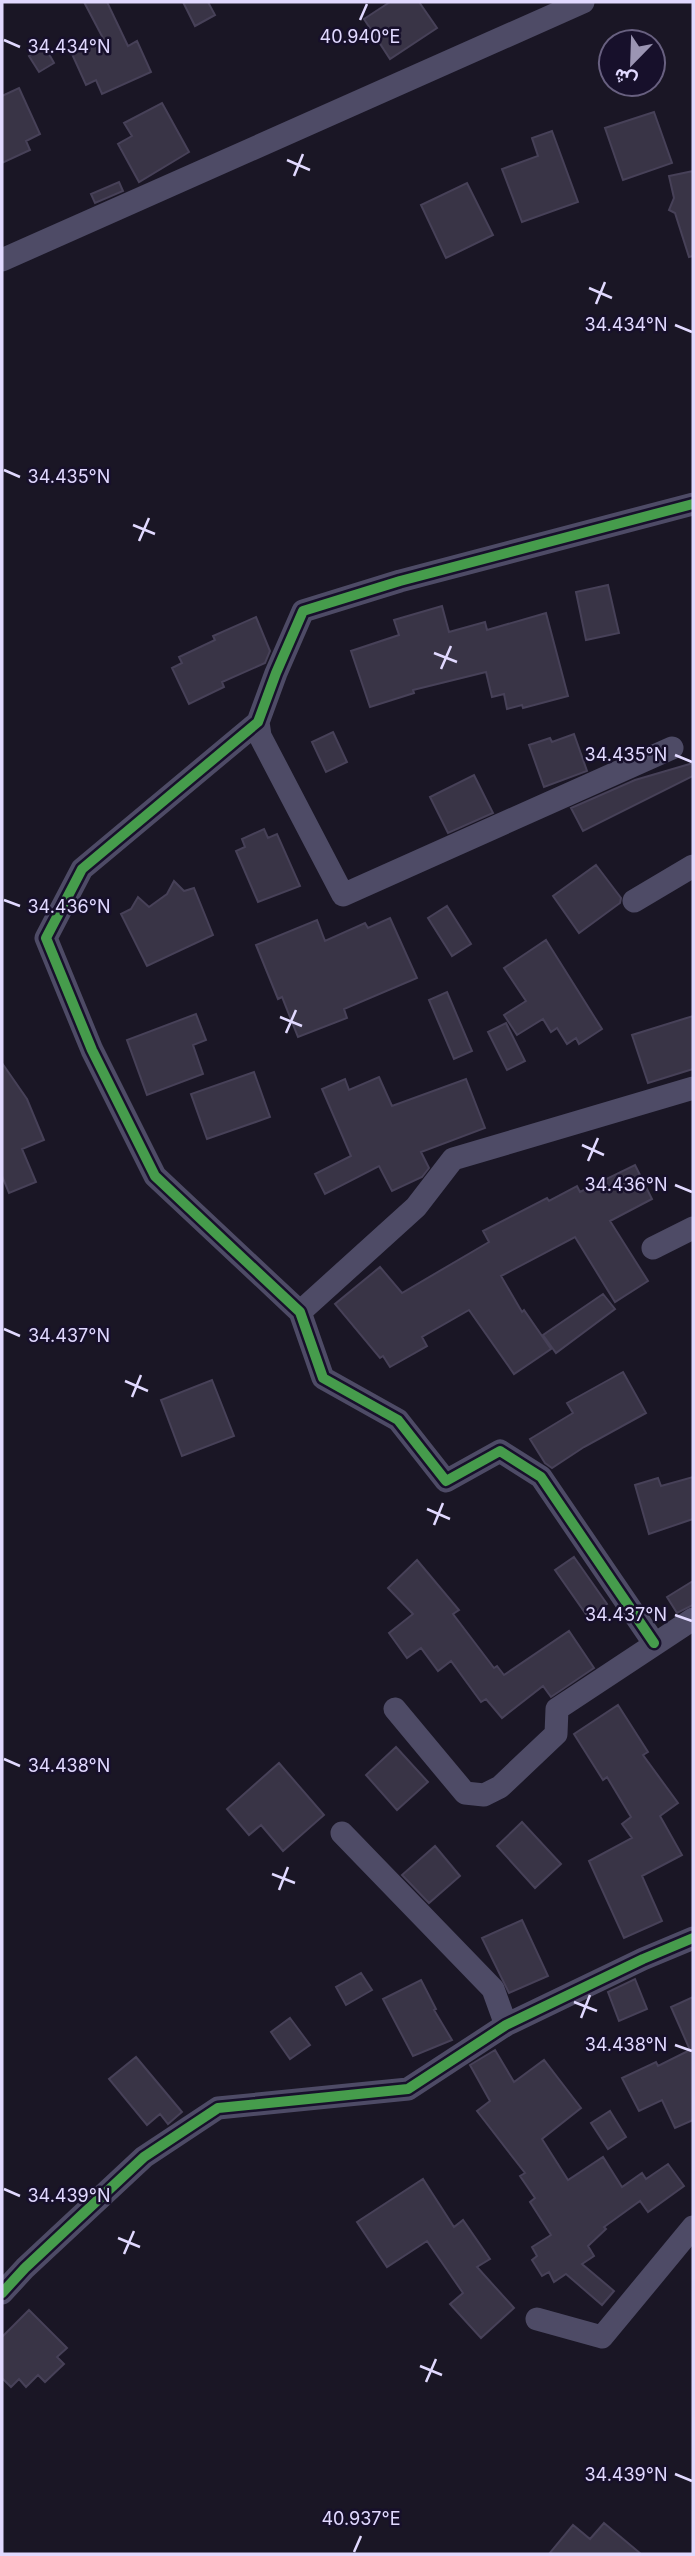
<svg xmlns="http://www.w3.org/2000/svg" width="695" height="2556" font-family="Inter,Vazirmatn,sans-serif">
	<rect width="100%" height="100%" fill="#1a1625"/>
	<path fill="#393446" stroke="#474158" stroke-width="2" d="M84,2H107L128,46L137,41L151,72L102,94L96,80L86,85L72,54L104,40Z
		M183,2H208L215,15L195,26Z
		M390,2H419L437,28L390,59L364,19Z
		M45,47L54,63L39,72L29,56Z
		M19,88L40,134L26,141L30,150L2,163V96Z
		M162,103L189,152L139,182L118,144L132,136L124,123Z
		M654,112L672,163L623,180L605,128Z
		M552,131L578,202L522,222L502,169L538,156L532,138Z
		M693,171V256L689,257L675,213L669,210L674,198L669,176Z
		M119,182L123,191L95,203L91,194Z
		M467,183L493,235L446,258L421,205Z
		M608,585L619,633L586,640L576,592Z
		M442,606L449,632L485,622L487,630L546,613L568,696L523,708L522,705L507,709L504,694L492,697L486,672L413,690L414,693L370,707L351,651L399,635L394,620Z
		M256,617L270,651L265,663L222,682L224,687L189,704L172,668L182,663L179,657L215,640L213,636Z
		M333,732L347,762L326,772L312,742Z
		M574,734L587,771L544,787L529,745L550,738L552,742Z
		M693,763V776L583,831L571,808L635,780Z
		M474,775L493,813L448,833L430,797Z
		M264,829L268,838L277,834L300,886L258,902L236,851L245,847L242,839Z
		M596,865L621,898L620,903L579,933L553,896Z
		M174,881L184,891L194,888L213,935L147,966L121,914L131,909L138,897L149,907L167,894Z
		M447,906L471,944L452,956L428,918Z
		M390,918L417,978L344,1009L347,1018L298,1037L282,997L278,999L256,945L317,920L325,941L365,923L368,928Z
		M546,940L602,1029L579,1044L576,1038L567,1044L557,1028L551,1032L543,1019L517,1035L504,1015L526,1001L504,968Z
		M447,992L472,1051L454,1059L429,1000Z
		M196,1014L206,1040L193,1045L203,1074L147,1095L127,1040Z
		M693,1016V1069L648,1083L632,1035Z
		M506,1023L525,1061L507,1070L488,1032Z
		M2,1063L27,1099L44,1140L22,1149L36,1182L9,1193L2,1176Z
		M254,1072L270,1117L207,1139L191,1094Z
		M379,1077L392,1106L466,1079L485,1128L421,1152L429,1168L422,1177L392,1191L379,1166L325,1194L315,1174L351,1156L322,1089L345,1079L349,1090Z
		M635,1165L652,1199L610,1221L648,1281L615,1302L575,1237L501,1276L522,1312L524,1310L551,1349L514,1374L469,1310L422,1337L427,1346L390,1367L383,1356L380,1358L335,1304L380,1267L402,1293L489,1242L483,1231L547,1198L549,1201L577,1186L580,1192Z
		M603,1294L615,1309L556,1353L543,1335Z
		M623,1372L646,1413L584,1447L552,1468L545,1463L530,1439L573,1413L567,1403Z
		M212,1380L234,1436L182,1456L161,1400Z
		M693,1477V1519L649,1534L635,1485L658,1478L661,1486Z
		M574,1557L607,1604L588,1617L555,1570Z
		M417,1560L459,1610L453,1614L494,1668L497,1666L504,1675L569,1631L594,1668L551,1697L543,1686L502,1718L486,1699L481,1702L451,1661L438,1671L421,1648L407,1658L389,1633L413,1614L388,1588Z
		M693,1581V1605L677,1613L667,1597Z
		M618,1705L648,1752L643,1755L678,1803L660,1816L682,1855L642,1876L662,1921L624,1938L589,1861L632,1838L622,1824L631,1817L607,1777L603,1780L574,1734Z
		M396,1747L428,1782L397,1810L366,1775Z
		M279,1763L324,1815L283,1851L261,1825L249,1835L227,1809Z
		M522,1822L561,1864L535,1888L497,1846Z
		M435,1846L460,1876L429,1903L402,1875Z
		M522,1920L548,1976L509,1993L482,1938Z
		M361,1973L372,1990L346,2005L336,1987Z
		M635,1979L647,2009L619,2021L608,1992Z
		M421,1980L436,2009L434,2010L452,2040L413,2056L383,1999Z
		M693,1997V2120L675,2128L662,2100L639,2111L622,2078L656,2062L658,2066L690,2050L671,2007Z
		M290,2018L310,2045L290,2059L271,2032Z
		M495,2050L514,2082L544,2060L581,2108L542,2139L568,2180L603,2157L622,2187L642,2173L646,2179L668,2164L684,2186L648,2212L640,2201L604,2227L606,2229L588,2246L594,2256L582,2264L614,2291L602,2305L566,2274L554,2282L549,2272L542,2276L532,2260L537,2256L532,2247L551,2235L530,2202L535,2198L520,2176L525,2173L477,2111L490,2101L470,2065Z
		M136,2057L182,2112L168,2124L160,2114L147,2125L109,2079Z
		M610,2111L626,2137L608,2149L591,2123Z
		M423,2179L454,2227L463,2220L490,2259L477,2267L514,2308L481,2338L450,2304L463,2293L427,2241L387,2267L357,2222Z
		M29,2310L67,2348L57,2357L64,2364L45,2382L38,2375L26,2387L19,2379L11,2387L2,2378V2337Z
		M604,2523L641,2554H549L573,2525L590,2539Z"/>
	<g fill="none" stroke-linecap="round" stroke-linejoin="round">
		<path stroke="#4e4b66" stroke-width="23" d="M2,260L583,2
			M258,722L260,736L343,895L672,748
			M634,901L693,866
			M653,1248L693,1228
			M300,1312L416,1207L453,1159L693,1088
			M654,1643L541,1477L500,1451L446,1481L398,1420L323,1378L300,1312L155,1176L92,1050L46,938L82,869L258,722L276,673L303,611L400,581L693,504
			M395,1709L465,1793L484,1795L500,1787L556,1734L557,1709L693,1619
			M342,1833L493,1989L506,2025
			M2,2293L25,2268L144,2157L218,2108L408,2089L506,2025L643,1959L693,1938
			M537,2319L602,2337L693,2227"/>
		<defs>
			<path id="cycleway" d="M654,1643L541,1477L500,1451L446,1481L398,1420L323,1378L300,1312L155,1176L92,1050L46,938L82,869L258,722L276,673L303,611L400,581L693,504
				M2,2293L25,2268L144,2157L218,2108L408,2089L506,2025L643,1959L693,1938"/>
		</defs>
		<use href="#cycleway" stroke="#17102b" stroke-width="15"/>
		<use href="#cycleway" stroke="#469c4c" stroke-width="10"/>
	</g>
	<path fill="none" stroke="#e1d9ff" stroke-width="2.5" d="M360,20L367,4M4,40L20,47M287,160L310,170M294,176L303,154M589,288L612,298M596,304L605,282M675,325L692,332M4,470L20,477M133,525L155,534M139,541L149,518M434,653L457,662M441,669L451,646M675,755L692,762M4,900L20,906M280,1017L302,1026M286,1033L296,1010M582,1145L604,1155M588,1161L598,1138M675,1185L692,1192M4,1329L20,1336M125,1381L148,1391M132,1397L141,1375M427,1509L450,1519M434,1525L443,1503M675,1615L692,1621M4,1759L20,1766M272,1874L295,1883M279,1890L288,1867M574,2002L597,2011M581,2018L590,1995M675,2045L692,2051M4,2189L20,2196M118,2238L140,2247M124,2254L134,2231M420,2366L442,2375M426,2382L436,2359M675,2474L692,2481M354,2552L361,2536"/>
	<g font-size="18" text-anchor="middle" fill="#e1d9ff" stroke="#17102b" stroke-width="5" stroke-linejoin="round" paint-order="stroke">
		<text x="360" y="43">40.940°E</text>
		<text x="69" y="53">34.434°N</text>
		<text x="626" y="331">34.434°N</text>
		<text x="69" y="483">34.435°N</text>
		<text x="626" y="761">34.435°N</text>
		<text x="69" y="913">34.436°N</text>
		<text x="626" y="1191">34.436°N</text>
		<text x="69" y="1342">34.437°N</text>
		<text x="626" y="1621">34.437°N</text>
		<text x="69" y="1772">34.438°N</text>
		<text x="626" y="2051">34.438°N</text>
		<text x="69" y="2202">34.439°N</text>
		<text x="626" y="2481">34.439°N</text>
		<text x="361" y="2525">40.937°E</text>
	</g>
	<rect width="695" height="2556" fill="none" stroke="#e1d9ff" stroke-width="7"/>
	<g transform="translate(632 63) rotate(203)"><circle r="33" fill="#17102b" stroke="#686080" stroke-width="2"/>
	<path d="M0-5L12 26L0 18L-12 26Z" fill="#9b95b3"/>
	<text y="-10" font-size="19" font-weight="bold" text-anchor="middle" fill="#e1d9ff">ش</text>
	</g>
</svg>
